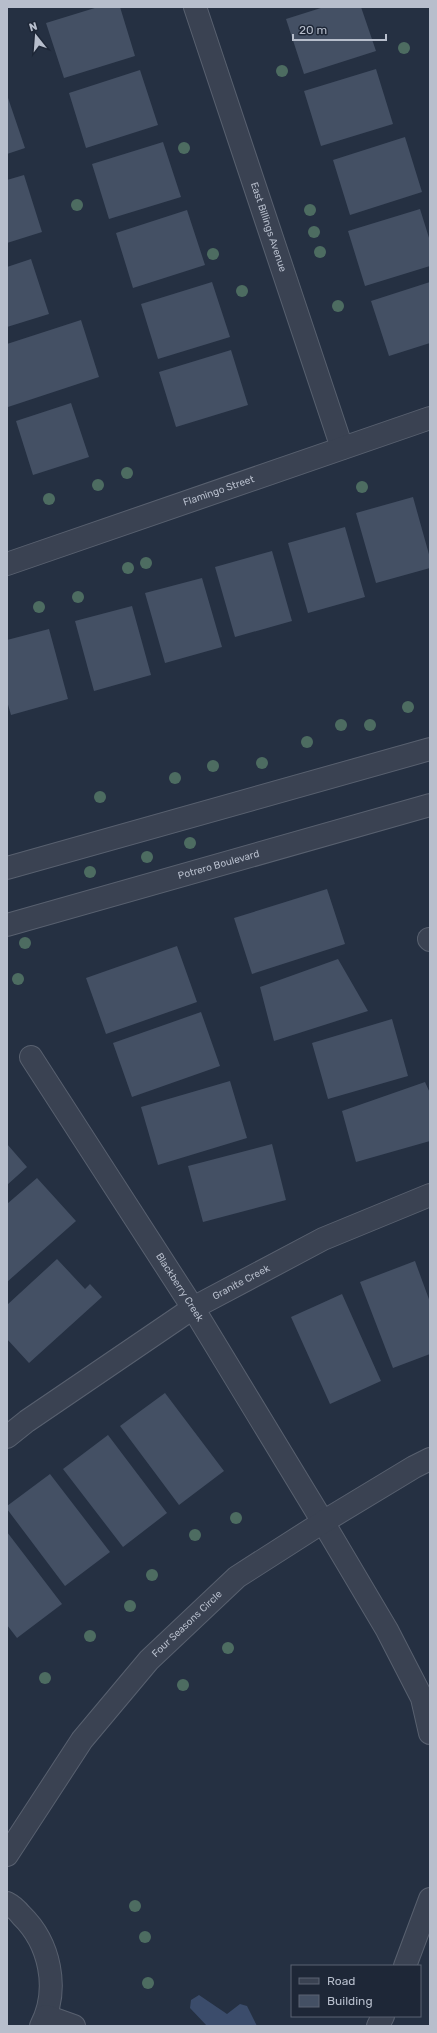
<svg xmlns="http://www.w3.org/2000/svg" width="437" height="2033" font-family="Rubik,sans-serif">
	<rect width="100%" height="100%" fill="#253042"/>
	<path fill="#3b4c6b" d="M199,1995L227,2014L240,2004L247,2006L257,2026H207L190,2008L191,2000Z"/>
	<path fill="#445064" d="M98,7H120L135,56L64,78L46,23Z
		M324,7H361L376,51L304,74L286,19Z
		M376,69L393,124L321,146L304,91Z
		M140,70L158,125L86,148L69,93Z
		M7,95L25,148L7,154Z
		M405,137L422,192L350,215L333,160Z
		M163,142L181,197L109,219L92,164Z
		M24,175L42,232L7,243V180Z
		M420,209L430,241V266L365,286L348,231Z
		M187,210L205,265L133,288L116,233Z
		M31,259L49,314L7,327V267Z
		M212,282L230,337L158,359L141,304Z
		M430,282V343L389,356L371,301Z
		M81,320L99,377L8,407L7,344Z
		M231,350L248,405L176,427L159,372Z
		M71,403L89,457L33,475L16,421Z
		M413,497L430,558V568L376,583L356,513Z
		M345,527L365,597L308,613L288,543Z
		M272,551L292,621L235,637L215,567Z
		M202,578L222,647L165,663L145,593Z
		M132,606L151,675L94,691L75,621Z
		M49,629L68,699L11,715L7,701V640Z
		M327,889L345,944L252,974L234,918Z
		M177,946L197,1002L106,1034L86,978Z
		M338,959L368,1011L274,1041L260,987Z
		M201,1012L220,1066L132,1097L113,1043Z
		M392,1019L408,1076L328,1099L312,1043Z
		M230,1081L247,1138L158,1165L141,1107Z
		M425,1082L430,1093V1141L356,1162L342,1111Z
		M7,1144L27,1167L7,1185Z
		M272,1144L286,1200L203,1222L188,1166Z
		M37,1178L76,1221L7,1282V1204Z
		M57,1259L85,1289L90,1284L102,1297L29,1363L7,1339V1305Z
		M415,1261L430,1302V1354L393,1368L360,1282Z
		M342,1294L381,1381L330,1404L291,1317Z
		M165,1393L224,1471L179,1505L120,1426Z
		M108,1435L167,1513L123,1547L63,1469Z
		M50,1474L110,1552L65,1586L7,1509V1506Z
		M7,1532L62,1604L17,1638L7,1625Z"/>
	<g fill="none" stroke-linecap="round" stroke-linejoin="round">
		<defs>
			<g id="minor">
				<path id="s1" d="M195,7L342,448"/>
				<path id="s2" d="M7,564L430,418"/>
				<path d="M7,868L430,749"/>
				<path id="s3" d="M7,925L430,805"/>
				<path d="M429,939L430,940"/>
				<path id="s4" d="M31,1057L193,1308L323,1522L387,1630L422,1698L430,1733"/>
				<path id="s5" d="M7,1437L27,1421L193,1308L323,1239L430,1195"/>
				<path id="s6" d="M7,1855L82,1740L149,1660L237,1577L323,1522L414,1467L430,1459"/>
				<path d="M7,1903C13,1906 17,1910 21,1915C50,1943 60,1989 41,2026"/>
				<path d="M405,1966L430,1899"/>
				<path d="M46,2016L74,2026"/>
				<path d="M378,2026L383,2016"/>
			</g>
		</defs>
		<use href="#minor" stroke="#58606f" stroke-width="24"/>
		<use href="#minor" stroke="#3a4252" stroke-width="22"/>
	</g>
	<g fill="#4d6c61">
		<circle cx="404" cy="48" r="6"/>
		<circle cx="282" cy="71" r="6"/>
		<circle cx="184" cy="148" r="6"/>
		<circle cx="77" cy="205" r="6"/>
		<circle cx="310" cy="210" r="6"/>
		<circle cx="314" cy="232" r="6"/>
		<circle cx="320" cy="252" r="6"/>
		<circle cx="213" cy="254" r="6"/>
		<circle cx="242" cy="291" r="6"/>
		<circle cx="338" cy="306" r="6"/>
		<circle cx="127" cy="473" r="6"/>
		<circle cx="98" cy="485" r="6"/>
		<circle cx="362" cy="487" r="6"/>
		<circle cx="49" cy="499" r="6"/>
		<circle cx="146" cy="563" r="6"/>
		<circle cx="128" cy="568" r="6"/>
		<circle cx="78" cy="597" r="6"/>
		<circle cx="39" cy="607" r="6"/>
		<circle cx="408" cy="707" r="6"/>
		<circle cx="341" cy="725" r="6"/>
		<circle cx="370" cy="725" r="6"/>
		<circle cx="307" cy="742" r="6"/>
		<circle cx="262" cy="763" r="6"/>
		<circle cx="213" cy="766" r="6"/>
		<circle cx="175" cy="778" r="6"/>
		<circle cx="100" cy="797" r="6"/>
		<circle cx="190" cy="843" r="6"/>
		<circle cx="147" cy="857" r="6"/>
		<circle cx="90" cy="872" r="6"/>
		<circle cx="25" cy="943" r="6"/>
		<circle cx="18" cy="979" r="6"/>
		<circle cx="236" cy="1518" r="6"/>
		<circle cx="195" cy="1535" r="6"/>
		<circle cx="152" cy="1575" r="6"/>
		<circle cx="130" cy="1606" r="6"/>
		<circle cx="90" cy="1636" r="6"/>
		<circle cx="228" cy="1648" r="6"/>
		<circle cx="45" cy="1678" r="6"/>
		<circle cx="183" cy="1685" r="6"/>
		<circle cx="135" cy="1906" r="6"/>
		<circle cx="145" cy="1937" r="6"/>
		<circle cx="148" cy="1983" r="6"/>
	</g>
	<g text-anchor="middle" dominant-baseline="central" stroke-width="3" stroke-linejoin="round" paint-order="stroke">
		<g font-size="10" fill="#b7becc" stroke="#1e2737">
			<text stroke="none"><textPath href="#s1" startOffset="232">East Billings Avenue</textPath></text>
			<text stroke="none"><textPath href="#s2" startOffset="224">Flamingo Street</textPath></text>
			<text stroke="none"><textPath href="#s3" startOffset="220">Potrero Boulevard</textPath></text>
			<text stroke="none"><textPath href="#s5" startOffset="281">Granite Creek</textPath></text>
			<text stroke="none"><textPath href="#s4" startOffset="274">Blackberry Creek</textPath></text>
			<text stroke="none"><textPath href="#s6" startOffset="294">Four Seasons Circle</textPath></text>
		</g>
	</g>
	<rect width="437" height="2033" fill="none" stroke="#b7becc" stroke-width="16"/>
	<rect x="291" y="1965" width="130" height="52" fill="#1e2737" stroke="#5b6373"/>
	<rect x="299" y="1978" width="20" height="6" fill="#3a4252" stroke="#5b6373"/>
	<text x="327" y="1985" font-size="12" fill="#b7becc">Road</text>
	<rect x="299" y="1995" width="20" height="12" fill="#445064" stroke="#5b6373"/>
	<text x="327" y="2005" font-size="12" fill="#b7becc">Building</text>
	<g transform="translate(36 36) rotate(343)" stroke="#1e2737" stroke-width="3" paint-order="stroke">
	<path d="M0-3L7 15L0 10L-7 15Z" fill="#b7becc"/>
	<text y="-6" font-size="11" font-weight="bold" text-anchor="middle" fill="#b7becc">N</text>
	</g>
	<path d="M293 34v6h93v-6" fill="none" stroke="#b7becc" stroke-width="2"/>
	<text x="299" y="34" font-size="12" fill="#b7becc" stroke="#1e2737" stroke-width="3" paint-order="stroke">20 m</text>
</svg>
